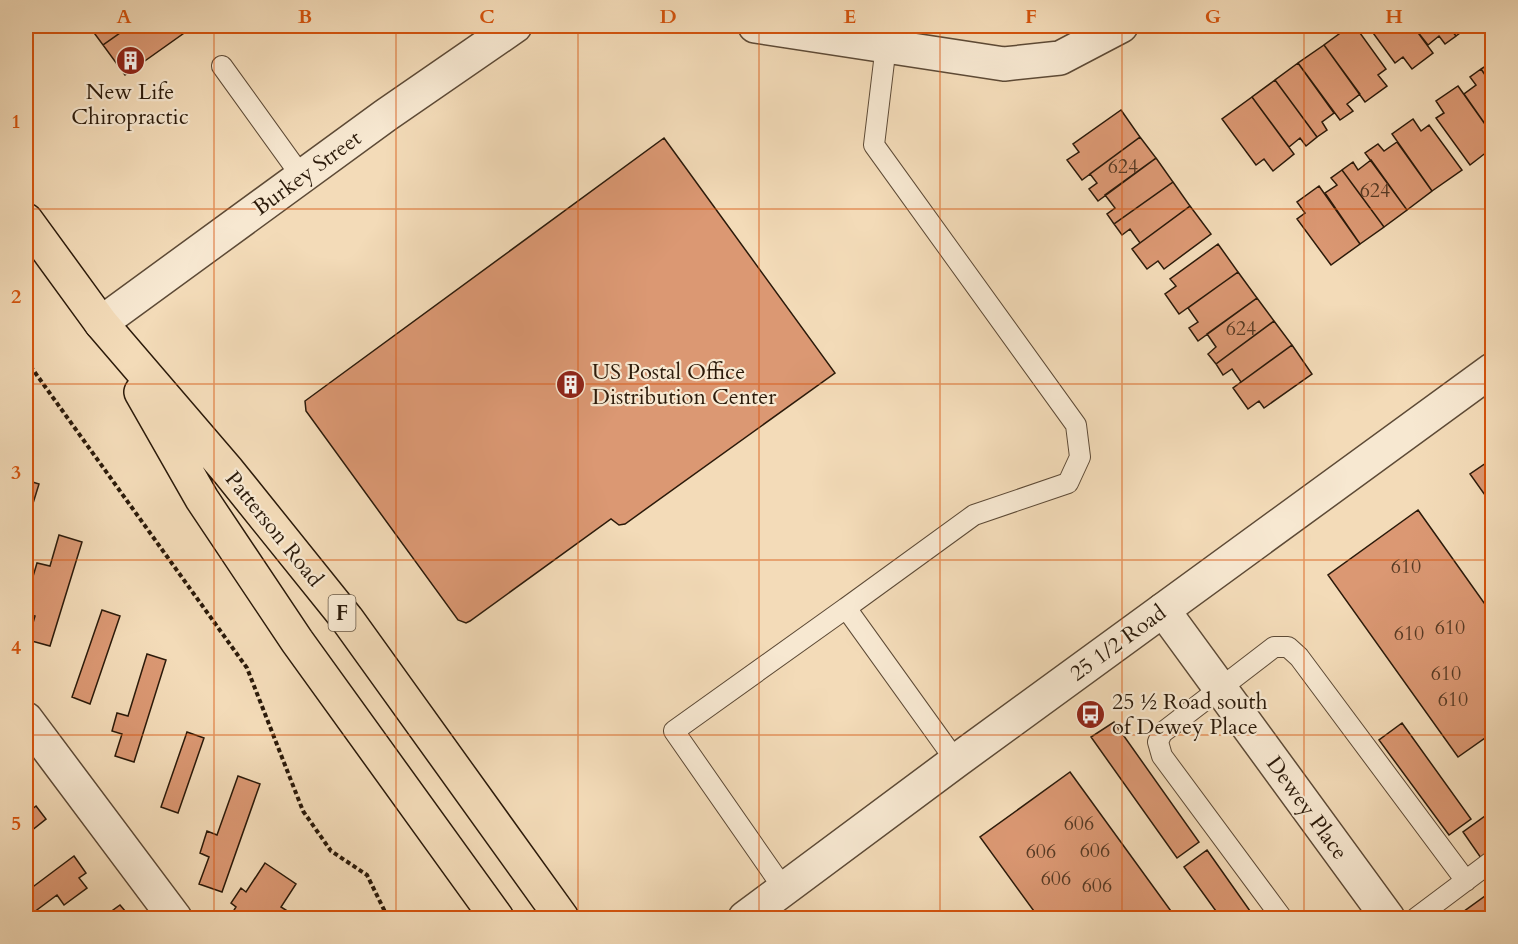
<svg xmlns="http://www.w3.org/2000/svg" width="1518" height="944" font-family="Cardo,serif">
	<rect width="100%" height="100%" fill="#f3dbb8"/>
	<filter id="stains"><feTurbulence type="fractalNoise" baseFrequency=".00333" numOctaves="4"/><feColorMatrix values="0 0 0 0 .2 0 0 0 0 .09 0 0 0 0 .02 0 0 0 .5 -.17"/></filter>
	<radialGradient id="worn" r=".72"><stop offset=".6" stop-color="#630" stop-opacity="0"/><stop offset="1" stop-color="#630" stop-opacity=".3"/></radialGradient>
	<path fill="#db9873" stroke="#2b1a0a" stroke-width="1.5" d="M89,26H130L103,45Z
		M130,26H194L125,75L103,45Z
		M1350,26H1355L1386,69L1378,75L1387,86L1365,102L1324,45Z
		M1368,26H1413L1433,53L1412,69L1403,57L1395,63Z
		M1413,26H1448L1456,36L1445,44L1439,36L1428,45Z
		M1448,26H1465L1467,28L1456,36Z
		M1324,45L1360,94L1347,104L1353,111L1340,120L1298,63Z
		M1492,62V85L1481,69Z
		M1298,63L1334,113L1322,122L1327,130L1317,137L1275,80Z
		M1481,69L1492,85V134L1464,94L1476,85L1470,77Z
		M1275,80L1317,137L1306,146L1300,138L1289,147L1252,97Z
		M1458,86L1492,134V148L1470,165L1436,118L1444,113L1436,101Z
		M1252,97L1294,154L1273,171L1264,159L1256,165L1222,119Z
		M1121,110L1140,137L1082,180L1067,160L1079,152L1073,144Z
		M1413,119L1421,131L1429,125L1462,170L1432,191L1392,134Z
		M1140,137L1156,158L1098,201L1089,189L1097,183L1090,174Z
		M664,138L835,373L625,524L619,525L611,519L470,621L466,623L458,620L306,411L305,401Z
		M1397,142L1432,191L1407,210L1365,153L1378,144L1384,151Z
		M1156,158L1173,182L1114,224L1107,214L1115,208L1105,195Z
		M1371,160L1407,210L1384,227L1342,170L1353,162L1358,170Z
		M1342,170L1384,227L1360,244L1325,193L1337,185L1331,178Z
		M1173,182L1190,206L1140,243L1130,229L1122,235L1114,224Z
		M1319,186L1360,244L1331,265L1297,219L1305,213L1297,202Z
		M1190,206L1211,234L1164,269L1158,261L1147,269L1132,249Z
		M1218,244L1238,272L1179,314L1165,294L1176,286L1170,279Z
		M1238,272L1257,298L1198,341L1189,328L1198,322L1188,308Z
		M1257,298L1274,321L1216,364L1208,354L1216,347L1207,334Z
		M1274,321L1292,345L1241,382L1232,369L1223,375L1216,364Z
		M1292,345L1312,374L1264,408L1259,401L1248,409L1233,388Z
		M1492,459V505L1470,474Z
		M26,480L39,484L26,526Z
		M1418,510L1492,614V733L1458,757L1328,575Z
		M59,535L82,542L50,646L28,640L35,616L26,614L29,607H26V600L37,563L50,566Z
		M102,610L120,616L90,704L72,697Z
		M147,654L166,660L134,762L115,756L122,734L112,731L117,713L128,716Z
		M1114,722L1199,842L1177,858L1091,737Z
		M1402,723L1471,819L1449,835L1379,740Z
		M187,732L204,738L178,813L161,807Z
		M1070,772L1176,918H1039L980,837Z
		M238,776L260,784L222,892L199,884L209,857L200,853L207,831L217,835Z
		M36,806L46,819L26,835V814Z
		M1492,811V850L1481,858L1463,832Z
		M1207,850L1255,918H1221L1184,867Z
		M74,856L86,873L79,878L87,888L64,905L57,895L26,918V892Z
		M265,863L296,884L281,907L289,912L285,918H236L231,915L236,907L231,903L241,888L246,892Z
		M1492,891V918H1468L1463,912Z
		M120,905L131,918H102Z"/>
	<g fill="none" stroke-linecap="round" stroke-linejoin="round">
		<defs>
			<path id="service" d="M886,45L874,145L1076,425L1080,457L1068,483L974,515L846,608L956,761
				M222,66L302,177
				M784,889L674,731L846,608
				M1282,918L1162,756L1158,742L1162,733L1274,647H1288L1299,657L1466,881
				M1416,918L1492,861"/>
			<path id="minor" d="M755,26L1004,64L1060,58L1121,26
				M101,323L386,115L515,26
				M1163,610L1388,918
				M26,719L175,918"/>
			<path id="tertiary" d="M745,918L956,761L1492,370"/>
			<path id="primary" d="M26,220L101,323L228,471L347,619L562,918
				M141,392L202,499L297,641L497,918"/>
		</defs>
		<use href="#service" stroke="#5d4a36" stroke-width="22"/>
		<use href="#minor" stroke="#5d4a36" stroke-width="36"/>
		<use href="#tertiary" stroke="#5d4a36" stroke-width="36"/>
		<use href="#primary" stroke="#2b1a0a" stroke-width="36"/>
		<path stroke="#2b1a0a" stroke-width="4" stroke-dasharray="4.5 3" stroke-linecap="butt" d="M26,360L247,668L303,811L331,851L367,875L388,918"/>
		<use href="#service" stroke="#f7e8d1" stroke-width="20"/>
		<use href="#minor" stroke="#f7e8d1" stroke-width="33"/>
		<use href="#tertiary" stroke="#f7e8d1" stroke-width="33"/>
		<use href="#primary" stroke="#f3dbb8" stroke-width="33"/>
	</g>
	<path fill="none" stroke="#d5530c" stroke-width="1.5" stroke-opacity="0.55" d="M214,26V918M396,26V918M578,26V918M759,26V918M940,26V918M1122,26V918M1304,26V918M26,209H1492M26,384H1492M26,560H1492M26,735H1492"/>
	<defs>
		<symbol id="building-disc" viewBox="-11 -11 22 22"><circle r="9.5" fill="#8f2418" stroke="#f7e8d1"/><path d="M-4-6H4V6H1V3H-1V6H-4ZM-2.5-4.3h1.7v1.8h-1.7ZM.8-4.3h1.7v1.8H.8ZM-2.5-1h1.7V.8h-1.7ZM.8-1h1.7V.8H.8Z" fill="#fff"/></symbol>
		<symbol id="bus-disc" viewBox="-11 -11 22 22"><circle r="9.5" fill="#8f2418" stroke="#f7e8d1"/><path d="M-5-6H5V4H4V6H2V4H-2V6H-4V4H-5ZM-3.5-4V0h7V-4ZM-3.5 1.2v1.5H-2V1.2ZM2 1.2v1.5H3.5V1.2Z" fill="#fff"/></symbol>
	</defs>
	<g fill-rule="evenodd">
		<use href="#building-disc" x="114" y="44" width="33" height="33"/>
		<use href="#building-disc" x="554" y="368" width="33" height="33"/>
		<use href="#bus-disc" x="1074" y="698" width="33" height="33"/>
	</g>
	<g text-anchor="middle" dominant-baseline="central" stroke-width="4.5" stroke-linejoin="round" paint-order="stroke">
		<g font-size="20" fill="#573a24">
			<text x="1123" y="166">624</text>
			<text x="1375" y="190">624</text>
			<text x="1241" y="328">624</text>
			<text x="1406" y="566">610</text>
			<text x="1450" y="627">610</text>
			<text x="1409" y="633">610</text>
			<text x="1446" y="673">610</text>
			<text x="1453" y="699">610</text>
			<text x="1079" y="823">606</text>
			<text x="1095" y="850">606</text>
			<text x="1041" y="851">606</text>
			<text x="1056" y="878">606</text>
			<text x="1097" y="885">606</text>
		</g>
		<rect fill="#f7e8d1" stroke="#685846" stroke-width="1.5" x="328.5" y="595" width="27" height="36" rx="4.5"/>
		<g font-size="21" font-weight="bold" fill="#2b1a0a">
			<text x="342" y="613">F</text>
		</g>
		<g font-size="22" fill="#2b1a0a" stroke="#f7e8d1" text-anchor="start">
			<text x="130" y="92" text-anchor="middle">New Life<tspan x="130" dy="25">Chiropractic</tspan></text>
			<text x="592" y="372">US Postal Office<tspan x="592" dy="25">Distribution Center</tspan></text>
			<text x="1112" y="702">25 ½ Road south<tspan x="1112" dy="25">of Dewey Place</tspan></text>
		</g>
		<g font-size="22" fill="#2b1a0a" stroke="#f7e8d1">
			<text transform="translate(307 173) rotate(-36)">Burkey Street</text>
			<text transform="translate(274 529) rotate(51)">Patterson Road</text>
			<text transform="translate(1118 643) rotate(-36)">25 1/2 Road</text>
			<text transform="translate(1307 808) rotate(54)">Dewey Place</text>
		</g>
	</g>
	<rect width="1518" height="944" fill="none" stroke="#f3dbb8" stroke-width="66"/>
	<rect x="33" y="33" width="1452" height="878" fill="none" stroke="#d5530c" stroke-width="2"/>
	<g font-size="20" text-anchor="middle" font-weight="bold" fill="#d5530c">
		<text x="124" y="23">A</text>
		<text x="305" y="23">B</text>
		<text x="487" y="23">C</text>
		<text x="668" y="23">D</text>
		<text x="850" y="23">E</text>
		<text x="1031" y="23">F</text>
		<text x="1213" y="23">G</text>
		<text x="1394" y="23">H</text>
		<text x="16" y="128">1</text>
		<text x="16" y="303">2</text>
		<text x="16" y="479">3</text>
		<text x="16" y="654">4</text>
		<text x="16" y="830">5</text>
	</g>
	<rect width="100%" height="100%" filter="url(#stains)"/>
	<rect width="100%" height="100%" fill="url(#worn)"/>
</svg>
